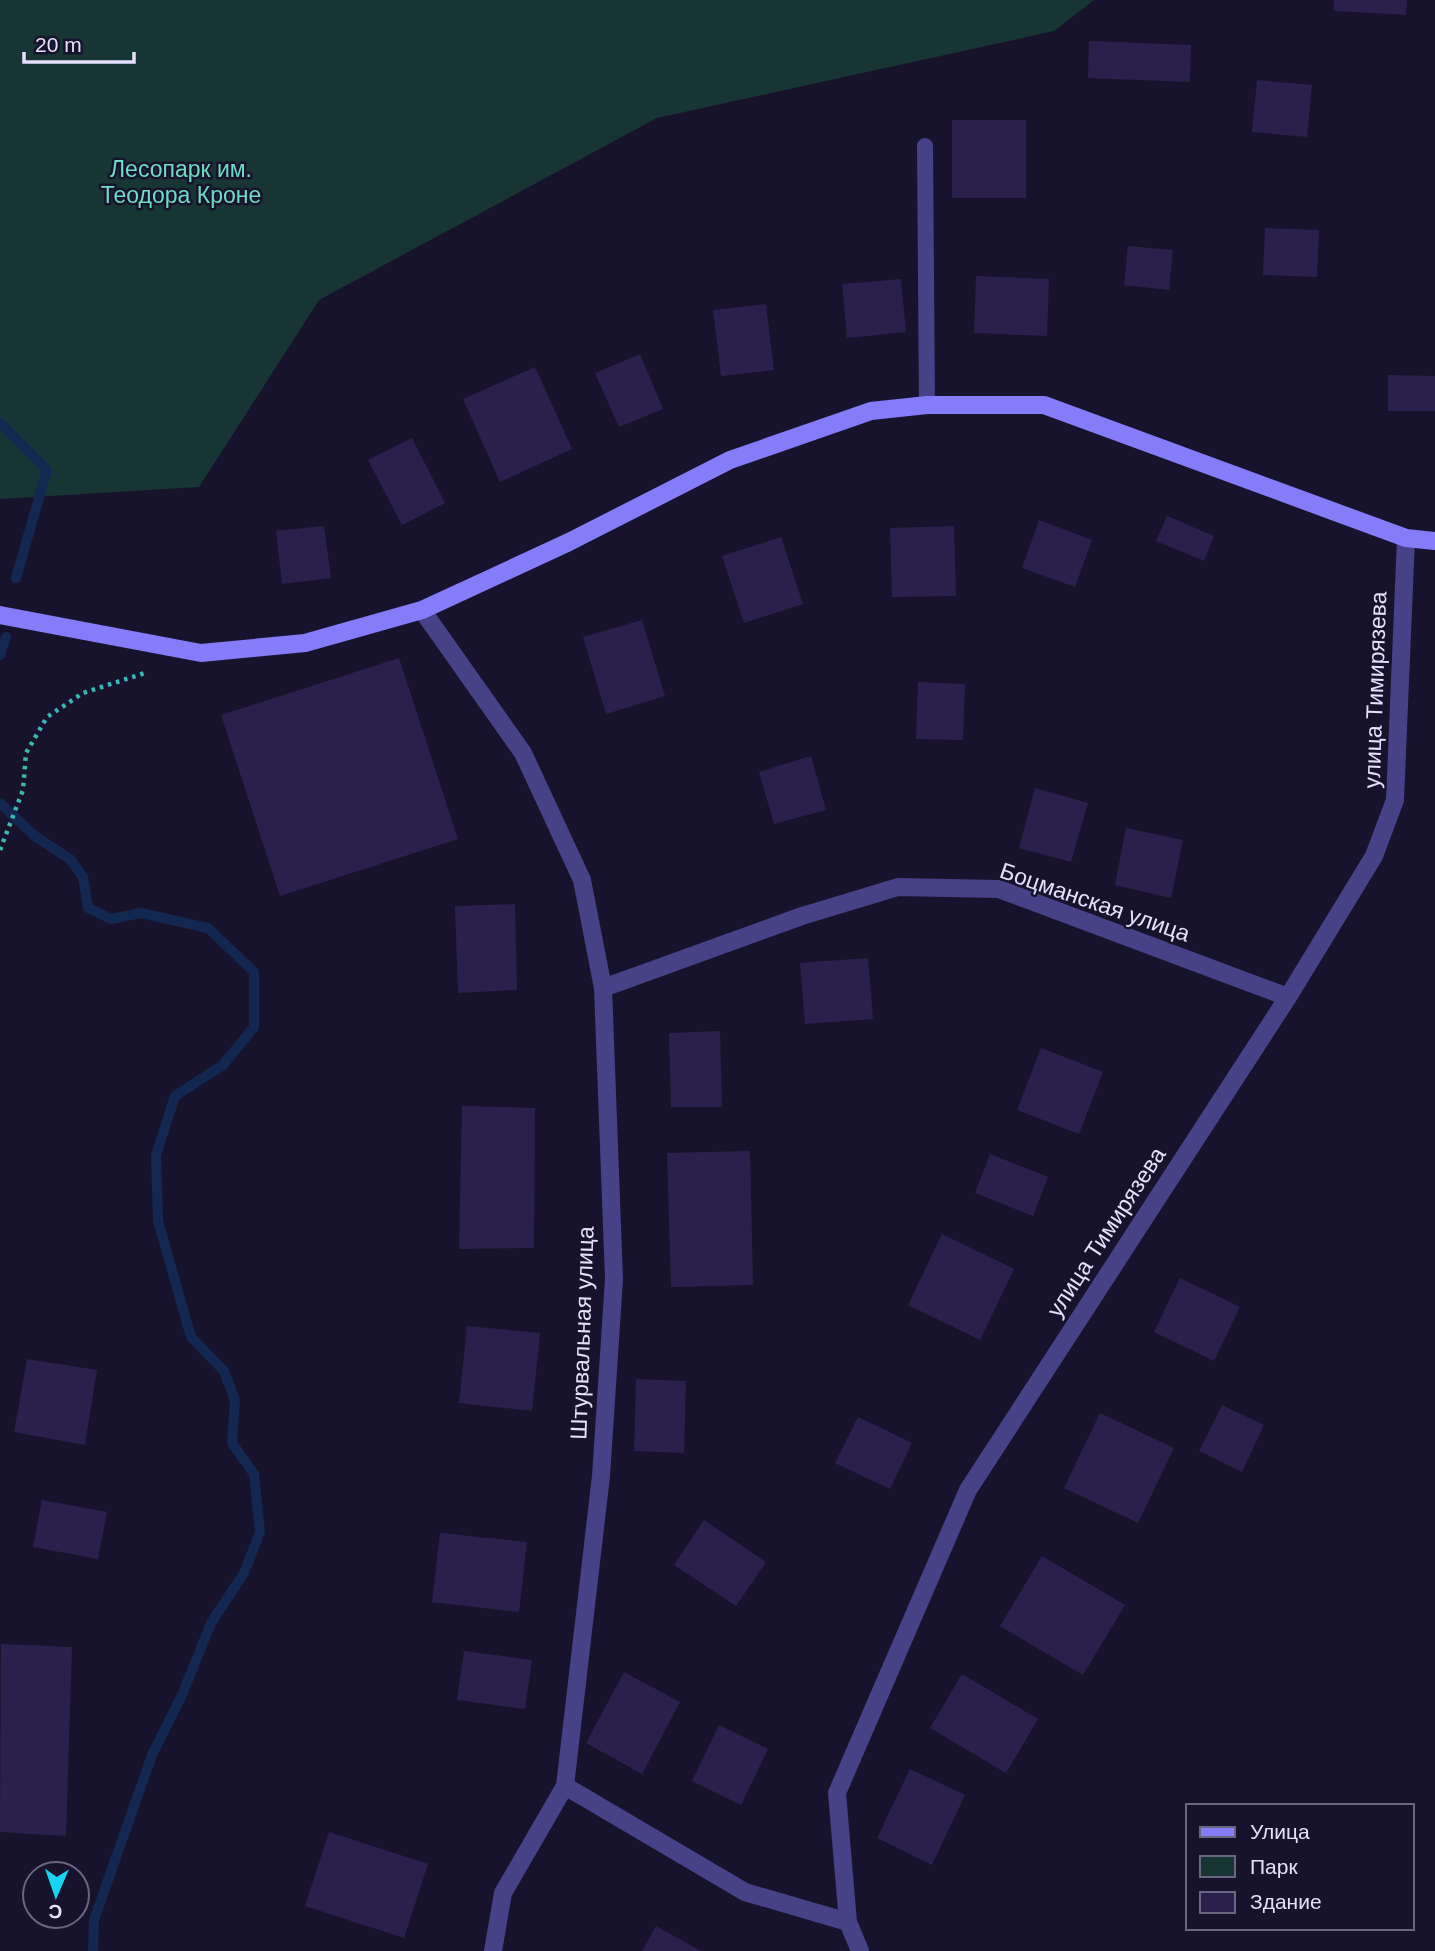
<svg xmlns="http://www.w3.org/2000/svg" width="1435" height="1951" font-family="Arial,sans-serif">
	<rect width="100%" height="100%" fill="#18132c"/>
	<path fill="#173535" d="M0,0H1094L1054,31L657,118L319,300L199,487L0,499Z"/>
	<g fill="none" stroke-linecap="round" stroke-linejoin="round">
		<path stroke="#132850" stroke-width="10" d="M0,423L47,470L16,578
			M0,655L6,637
			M0,803L36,837L70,859L83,877L88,908L111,919L141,913L208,928L254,972V1027L223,1065L175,1096L156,1155L158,1221L191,1337L224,1371L235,1400L232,1443L254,1474L260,1532L244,1573L211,1623L182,1695L152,1755L94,1920L93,1951"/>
	</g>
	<path fill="#2b204c" d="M1334,0H1407L1406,15L1334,11Z
		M1089,41L1191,45L1190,82L1088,78Z
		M1257,80L1312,85L1307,137L1252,132Z
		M952,120H1026V198H952Z
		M1265,228L1319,230L1317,277L1263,275Z
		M1128,246L1173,250L1169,290L1124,285Z
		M976,276L1049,279L1047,336L974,333Z
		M901,279L906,332L847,338L842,284Z
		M766,304L774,370L721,376L713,310Z
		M640,354L663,409L619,427L595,373Z
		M535,367L572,449L500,482L463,399Z
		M1388,375L1435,376V411H1388Z
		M412,438L445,503L402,525L368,460Z
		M1167,516L1214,536L1204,561L1156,541Z
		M1039,520L1092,540L1075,587L1022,568Z
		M324,526L331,578L282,584L276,531Z
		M954,526L956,596L892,597L890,528Z
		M781,537L803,604L744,623L722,556Z
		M642,620L665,696L606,714L583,637Z
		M399,658L458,839L280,896L221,715Z
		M918,682L965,684L963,740L916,739Z
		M811,756L826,810L774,824L759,772Z
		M1035,788L1088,803L1071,862L1019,848Z
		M1126,828L1183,840L1171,898L1115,885Z
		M515,904L517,990L458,993L455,906Z
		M868,958L873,1019L805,1024L800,963Z
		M720,1031L722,1107H671L669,1033Z
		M1041,1048L1103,1072L1079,1134L1017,1110Z
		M462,1106L535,1108L534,1248L459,1249Z
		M750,1151L753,1285L671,1287L667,1153Z
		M990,1154L1048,1177L1033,1216L975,1193Z
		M942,1234L1014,1269L980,1340L908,1305Z
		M1180,1278L1240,1307L1214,1361L1154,1332Z
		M467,1326L540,1333L532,1411L459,1403Z
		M27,1359L97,1370L85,1445L14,1432Z
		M636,1379L686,1381L684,1453L634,1451Z
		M1222,1405L1264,1425L1242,1472L1199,1451Z
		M1100,1413L1174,1448L1138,1523L1064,1488Z
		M858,1417L912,1443L890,1489L835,1463Z
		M42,1500L107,1512L98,1559L33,1547Z
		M704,1520L766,1562L736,1606L674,1565Z
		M440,1533L527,1542L519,1612L432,1602Z
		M1042,1556L1125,1605L1083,1675L1000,1626Z
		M1,1644L72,1647L66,1836L0,1832Z
		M464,1651L532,1660L525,1709L457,1700Z
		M624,1672L680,1702L642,1774L586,1743Z
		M962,1674L1038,1719L1006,1773L930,1728Z
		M719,1725L768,1749L741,1805L692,1781Z
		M910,1769L965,1795L932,1865L877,1838Z
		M329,1832L428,1864L404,1938L305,1906Z
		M656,1926L701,1951H642Z"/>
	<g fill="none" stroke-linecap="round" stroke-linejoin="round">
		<path stroke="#39b8b6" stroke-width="4.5" stroke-dasharray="3.5 5" stroke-linecap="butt" d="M0,850L23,790L26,753L47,717L83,693L148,672"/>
		<path stroke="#474188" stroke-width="16" d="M925,146L927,405"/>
		<path stroke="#474188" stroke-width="18" d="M422,610L523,753L582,880L603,988L614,1279L601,1476L565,1786L503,1893L493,1951
			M603,988L802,916L898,887L999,889L1288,997
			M565,1786L745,1892L848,1922
			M860,1951L848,1922L837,1793L968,1490L1288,997L1374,856L1395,800L1406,538"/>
		<path stroke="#847cf8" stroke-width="18" d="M0,615L201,653L305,643L422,610L569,542L730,460L871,411L927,405H1044L1406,538L1435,541"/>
	</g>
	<g text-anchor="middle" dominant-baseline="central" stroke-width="5" stroke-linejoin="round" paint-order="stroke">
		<g font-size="23" fill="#6edbc4" stroke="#18132c">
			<text x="181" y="169">Лесопарк им.<tspan x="181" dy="26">Теодора Кроне</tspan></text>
		</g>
		<g font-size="23" fill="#e4e0fd" stroke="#18132c">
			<text transform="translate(1375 690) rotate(-88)">улица Тимирязева</text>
			<text transform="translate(1095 902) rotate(19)">Боцманская улица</text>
			<text transform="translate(1106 1232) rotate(-57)">улица Тимирязева</text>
			<text transform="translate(582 1333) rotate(-88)">Штурвальная улица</text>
		</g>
	</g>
	<rect x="1186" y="1804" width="228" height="126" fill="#18132c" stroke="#6a6580" stroke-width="2"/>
	<rect x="1200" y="1827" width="35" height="10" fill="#847cf8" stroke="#6a6580" stroke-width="2"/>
	<text x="1250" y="1839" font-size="21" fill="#e4e0fd">Улица</text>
	<rect x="1200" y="1856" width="35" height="21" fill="#173535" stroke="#6a6580" stroke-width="2"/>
	<text x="1250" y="1874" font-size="21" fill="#e4e0fd">Парк</text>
	<rect x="1200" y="1892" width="35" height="21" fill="#2b204c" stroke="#6a6580" stroke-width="2"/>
	<text x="1250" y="1909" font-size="21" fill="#e4e0fd">Здание</text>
	<g transform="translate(56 1895) rotate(182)"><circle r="33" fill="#18132c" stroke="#6a6580" stroke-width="2"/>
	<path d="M0-5L12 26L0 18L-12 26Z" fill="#17d4f2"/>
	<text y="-10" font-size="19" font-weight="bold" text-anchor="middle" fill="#e4e0fd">С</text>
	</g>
	<path d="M24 52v10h110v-10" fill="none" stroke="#e4e0fd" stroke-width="3.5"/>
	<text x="35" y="52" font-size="21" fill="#e4e0fd" stroke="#18132c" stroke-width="5" paint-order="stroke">20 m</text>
</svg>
